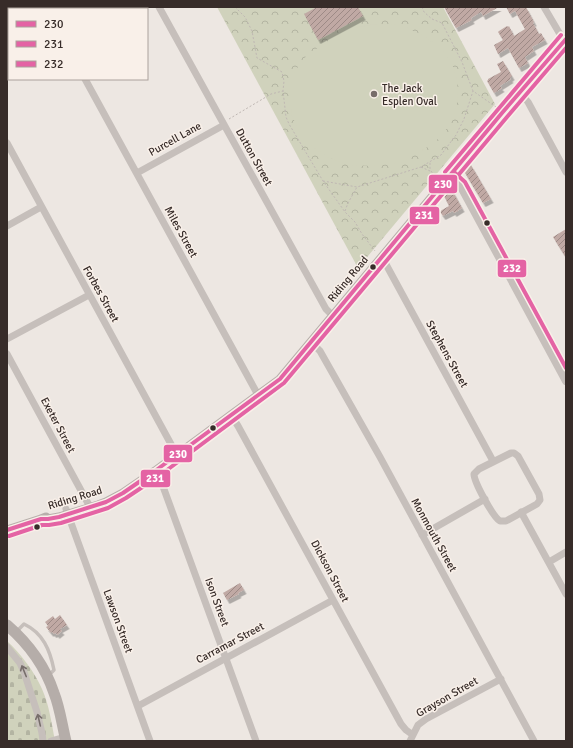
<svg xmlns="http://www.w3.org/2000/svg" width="573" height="748" font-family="Signika,sans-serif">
	<defs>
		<pattern id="forest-crowns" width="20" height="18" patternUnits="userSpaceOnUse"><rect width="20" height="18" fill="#d0d2bc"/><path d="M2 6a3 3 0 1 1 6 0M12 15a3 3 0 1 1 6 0" fill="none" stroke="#b3b4a2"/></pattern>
		<pattern id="cemetery-stones" width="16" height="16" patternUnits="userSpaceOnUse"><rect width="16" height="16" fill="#d0d2bc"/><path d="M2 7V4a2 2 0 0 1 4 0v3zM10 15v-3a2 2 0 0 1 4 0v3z" fill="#b3b4a2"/></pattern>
		<pattern id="building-hatch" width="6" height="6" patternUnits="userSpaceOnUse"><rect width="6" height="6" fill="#c0a9a4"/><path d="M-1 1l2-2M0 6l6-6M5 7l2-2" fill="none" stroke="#9d8a86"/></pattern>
		<filter id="shadow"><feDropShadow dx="2.5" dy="4" stdDeviation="0" flood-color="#0004"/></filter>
	</defs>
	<rect width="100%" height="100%" fill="#ede7e2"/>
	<path fill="url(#forest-crowns)" d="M217,7H443L495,104L358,268Z"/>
	<path fill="url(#cemetery-stones)" d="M7,641C21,654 34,671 42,689C49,704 52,725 55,741H7Z"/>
	<path fill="#d0d2bc" d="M376,24L401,25L422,35L441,48L452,63L457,80L458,98L454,117L442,136L426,148L402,162L374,166L348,165L327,157L312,146L299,131L292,116L289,91L295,71L307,55L331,39L353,28Z"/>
	<path fill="url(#building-hatch)" filter="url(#shadow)" d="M317,7H358L363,16L318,40L304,14Z
		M444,7H499L483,16L481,12L471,18L472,20L456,28Z
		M506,7H526L534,22L533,23L539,34L541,33L545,40L532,47L534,51L525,57L528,63L519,68L508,48L498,54L494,45L503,40L498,32L499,31L507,26L508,27L509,26L514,36L525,29L515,11L510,14Z
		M503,61L512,76L510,78L511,79L500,86L502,88L494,93L487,81L488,80V79L501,72L497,64Z
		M471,165L491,199L483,203L465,173Z
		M451,188L462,208L454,213L453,211L443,216L440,212L442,210L449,206L444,196Z
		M566,229V258L553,237Z
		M240,583L244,590L238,593L239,594L227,600L223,593Z
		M60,615L67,625L60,629L62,631L57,635L56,633L54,634L52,632L51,633L46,627L48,626L45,622L53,616L55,619Z"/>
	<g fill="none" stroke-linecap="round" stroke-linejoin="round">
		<path stroke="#bfb7b3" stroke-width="1" stroke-dasharray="2 2" stroke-linecap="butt" d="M235,7L245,17L252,31L257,58L282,72L284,81L283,91L286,117L289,124L323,181L345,212L355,222L362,234L375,251
			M422,7L424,12L432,19L442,23L462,62L473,91L496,107
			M229,119L271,94L283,91
			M421,167L430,171V162
			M431,171L436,178
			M323,181L357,187L421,167L441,155L456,135L464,119L473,91
			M345,211L348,203L357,187"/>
		<path stroke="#c6bfbb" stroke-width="3.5" d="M16,632L24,624C43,633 50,650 54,670L49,675"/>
		<path stroke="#c6bfbb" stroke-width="7" d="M46,7L47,9
			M159,7L326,309L333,316
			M544,7L564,41
			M85,79L258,395
			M520,93L528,102L566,172
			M7,143L172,446L177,454
			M137,173L224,125
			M7,226L41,207
			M382,257L493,461
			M7,339L89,295
			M311,342L320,351L380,457L534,741
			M7,354L90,507
			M231,415L238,426L401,724L406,730L413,735
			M511,453H514L518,456L539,494L540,500L537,504L506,521H500C493,517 474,482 474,474L479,469Z
			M155,471L161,481L256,741
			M66,509L150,741
			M521,512L566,594
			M422,535L485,499
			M549,562L566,552
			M7,647L20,663L24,672L37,712L42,733L43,741
			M138,706L333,600
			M51,741L65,737
			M410,741L418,725L426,719L501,679"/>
		<path stroke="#c6bfbb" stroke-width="8" d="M450,176L460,185L566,381"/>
		<path stroke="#b7afab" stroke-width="9" d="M41,519H48L59,517L98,505L106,502L123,493L155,471L280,379L502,113L566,39
			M7,530L41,519L46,517"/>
		<path stroke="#b5ada9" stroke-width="11" d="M7,625C29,644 45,666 54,693C60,708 62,725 66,741"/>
		<defs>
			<path id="bus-1" d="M7,530L41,519H48L59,517L106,502L123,493L155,471L280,379L502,113L566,39"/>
			<path id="bus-2" d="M9,536L42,525H49L61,523L108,508L126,498L159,476L284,383L507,117L566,48"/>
			<path id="bus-3" d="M445,172L561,35
				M454,172L465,182L566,368"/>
		</defs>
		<use href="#bus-1" stroke="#f9f0e9" stroke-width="7"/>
		<use href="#bus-2" stroke="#f9f0e9" stroke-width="7"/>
		<use href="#bus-3" stroke="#f9f0e9" stroke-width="7"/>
		<use href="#bus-1" stroke="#e463a4" stroke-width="4"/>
		<use href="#bus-2" stroke="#e463a4" stroke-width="4"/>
		<use href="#bus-3" stroke="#e463a4" stroke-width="4"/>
	</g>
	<defs><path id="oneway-shaft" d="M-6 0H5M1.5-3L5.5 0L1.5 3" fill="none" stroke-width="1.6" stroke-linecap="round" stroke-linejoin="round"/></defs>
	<g stroke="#776e6b">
		<use href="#oneway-shaft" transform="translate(24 671) rotate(-112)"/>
		<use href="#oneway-shaft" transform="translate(39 720) rotate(-103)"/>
	</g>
	<circle fill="#776d6a" stroke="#f9f0e9" stroke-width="1.5" cx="374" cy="94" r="4"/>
	<g fill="#372c29" stroke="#f9f0e9" stroke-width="1.5">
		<circle cx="487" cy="223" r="3.5"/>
		<circle cx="373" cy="267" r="3.5"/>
		<circle cx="213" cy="428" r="3.5"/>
		<circle cx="37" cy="527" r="3.5"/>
	</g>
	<g text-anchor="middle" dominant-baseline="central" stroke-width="3" stroke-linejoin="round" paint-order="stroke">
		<g font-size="11" fill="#372c29" stroke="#f9f0e9" text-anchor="start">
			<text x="382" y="88">The Jack<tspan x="382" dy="13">Esplen Oval</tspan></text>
		</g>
		<g font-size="11" fill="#372c29" stroke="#f9f0e9">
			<text transform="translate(175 139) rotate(-29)">Purcell Lane</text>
			<text transform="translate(254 157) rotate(61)">Dutton Street</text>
			<text transform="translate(181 232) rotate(61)">Miles Street</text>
			<text transform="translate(348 279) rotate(-50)">Riding Road</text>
			<text transform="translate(101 294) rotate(61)">Forbes Street</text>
			<text transform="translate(447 354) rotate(61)">Stephens Street</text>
			<text transform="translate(58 425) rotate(62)">Exeter Street</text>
			<text transform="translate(75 498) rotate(-17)">Riding Road</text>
			<text transform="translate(434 535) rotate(61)">Monmouth Street</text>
			<text transform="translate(330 571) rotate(62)">Dickson Street</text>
			<text transform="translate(217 602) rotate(70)">Ison Street</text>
			<text transform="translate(118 621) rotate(70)">Lawson Street</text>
			<text transform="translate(230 643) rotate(-28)">Carramar Street</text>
			<text transform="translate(447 697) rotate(-30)">Grayson Street</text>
		</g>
	</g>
	<g stroke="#f9f0e9" stroke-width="1.5">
		<rect x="428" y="174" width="30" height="20" rx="4" fill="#e463a4"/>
		<rect x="409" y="206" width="31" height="19" rx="4" fill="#e463a4"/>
		<rect x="497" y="259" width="30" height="19" rx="4" fill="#e463a4"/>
		<rect x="163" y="444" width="30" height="19" rx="4" fill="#e463a4"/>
		<rect x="140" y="469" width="31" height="19" rx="4" fill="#e463a4"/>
	</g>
	<g font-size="11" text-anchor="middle" font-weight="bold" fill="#fff">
		<text x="443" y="188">230</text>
		<text x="424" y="219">231</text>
		<text x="512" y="272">232</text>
		<text x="178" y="458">230</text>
		<text x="155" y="482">231</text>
	</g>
	<rect width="573" height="748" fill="none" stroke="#372c29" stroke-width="16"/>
	<rect x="8" y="8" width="140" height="72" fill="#f9f0e9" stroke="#aba29c"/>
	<rect x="16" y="21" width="20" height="6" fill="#e463a4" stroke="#aba29c"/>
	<text x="44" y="28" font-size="12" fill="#372c29">230</text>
	<rect x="16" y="41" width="20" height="6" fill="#e463a4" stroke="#aba29c"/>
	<text x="44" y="48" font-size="12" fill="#372c29">231</text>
	<rect x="16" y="61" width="20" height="6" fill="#e463a4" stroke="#aba29c"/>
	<text x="44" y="68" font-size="12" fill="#372c29">232</text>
</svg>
